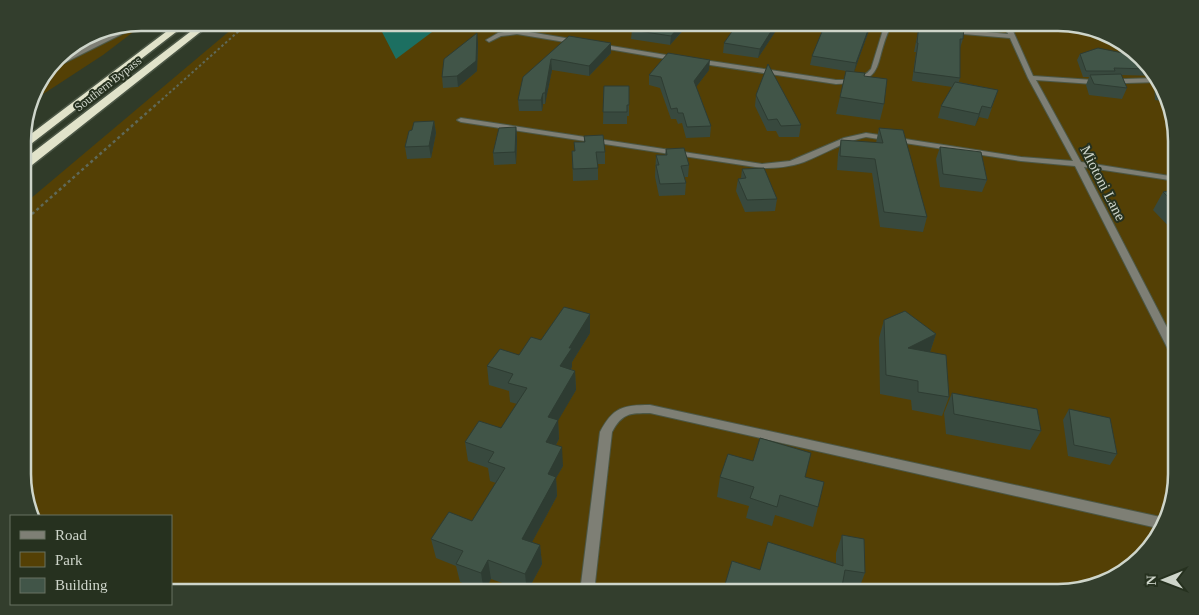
<svg xmlns="http://www.w3.org/2000/svg" width="1199" height="615" font-family="Georgia,serif">
	<rect width="100%" height="100%" fill="#303b29"/>
	<path fill="#544005" d="M1057,22L1110,35L1156,75L1176,126V474L1164,526L1124,572L1065,592H171V516H35L24,489L23,205L239,23Z
		M145,23L103,55L31,102L35,89L63,52L96,31Z"/>
	<path fill="#1c6f61" d="M391,23V22L444,23L396,59L381,30Z"/>
	<g fill="none" stroke-linecap="round" stroke-linejoin="round">
		<defs>
			<path id="street" d="M150,22L122,34L54,68L50,69L55,63C77,52 126,22 150,22Z
				M1003,22H1009L1033,76L1093,80L1157,78L1159,82L1093,84L1036,80L1081,162L1176,177V181L1084,167L1176,345V359L1172,358L1171,355L1075,166L1021,161L866,137C844,141 825,154 804,162C790,167 777,168 762,168L461,122L457,120L461,118L762,164L790,161L844,138L866,133L1021,157L1073,161L1028,78L1010,38L952,33L949,31L952,29L1008,34Z
				M886,27L930,28L933,30L930,32L889,30C873,66 887,82 836,84L697,63L694,61L697,59L836,80C849,80 862,80 871,69L883,30Z
				M517,30L577,40L580,42L577,44L517,34L501,36L489,42L486,40L498,33Z
				M599,44L678,57L681,59L678,61L597,47L596,46Z
				M650,405L1165,518L1166,519L1164,526L1162,529L650,413C630,413 622,413 612,432L594,592H580L600,432C613,407 623,405 650,405Z"/>
			<path id="highway" d="M179,22H189L27,147L23,148V140Z
				M203,22H213L27,169L23,170V160Z"/>
		</defs>
		<use href="#street" stroke="#4c5746" stroke-width="2"/>
		<use href="#highway" stroke="#4c5746" stroke-width="3"/>
		<path stroke="#5f6959" stroke-width="2" stroke-dasharray="2.5 2.5" stroke-linecap="butt" d="M158,103L249,22"/>
		<path stroke="#5f6959" stroke-width="2.5" stroke-dasharray="3 3" stroke-linecap="butt" d="M23,222L159,102"/>
		<use href="#street" fill="#7e7f75" fill-rule="evenodd"/>
		<use href="#highway" fill="#e1e3ca" fill-rule="evenodd"/>
	</g>
	<path fill="#38493e" d="M559,22H592L582,31L559,28Z
		M639,22H693L690,23L670,45L631,39L632,30Z
		M753,22H778L777,29L758,58L723,53L724,43L751,25Z
		M826,22H872L854,72L864,76L884,104L880,120L836,114L846,71L810,65L812,56Z
		M918,22H964L963,27V39L960,48V78L959,82L998,90L988,119L979,117L975,126L938,118L941,106L952,87L912,81L916,52H914L919,26H918Z
		M569,36L611,53L589,76L552,70L545,104H543L542,111H519L518,100Z
		M478,43L477,71L458,87L443,88L442,77Z
		M1080,54L1133,55L1157,76L1121,75L1127,88L1122,99L1089,95L1086,85L1089,77H1083L1077,60Z
		M709,70L696,87L711,126L710,137L686,138L682,123L678,124L676,119H671L660,88L649,85V75Z
		M1157,77L1166,102L1155,100L1154,84Z
		M604,86L629,105V116H627V124H603Z
		M756,95L801,125L799,137H779L776,131H767L755,106Z
		M434,121L436,133L431,158L407,159L405,147L412,130Z
		M516,127L517,139L516,164L494,165L493,153Z
		M879,128L927,217L923,232L880,227L872,173L837,170L838,154L841,140L876,143Z
		M584,136L605,152V164H598V180L573,181L572,151H575L574,142H584Z
		M940,147L987,180L982,192L940,187L936,159Z
		M666,149L689,165L688,177H684L686,183L685,195L659,196L655,177L656,155H665Z
		M742,169L777,199L775,211L745,212L736,191L738,179L741,178Z
		M1173,182H1176V234L1153,210L1163,192L1168,191Z
		M884,320L936,334L930,352L949,397L942,416L912,410L911,400L880,394L879,338Z
		M590,333L572,362V367L571,369L575,371L576,390L558,420L559,439L556,445L563,466L556,478L557,496L532,542L540,545L542,564L527,592L491,579L484,592L460,582L456,566L436,558L431,539L472,521L496,483L490,481L488,468L468,461L465,442L501,428L517,404L510,402L509,391L489,385L487,366L519,355L541,340Z
		M952,393L1041,431L1030,450L946,434L944,413Z
		M1069,409L1117,454L1110,465L1068,456L1063,420Z
		M720,477H805L818,507L813,527L775,515L772,526L746,518L749,506L717,497Z
		M842,535L865,573L858,591L842,588L841,592H723L732,561L760,570L836,564V553Z"/>
	<path fill="#2e3c32" d="M581,22H592L582,31Z
		M683,22H690L670,45L671,36Z
		M777,22H778L777,29L758,58L760,49Z
		M871,22H872L854,72L856,63Z
		M477,33L478,43L477,71L458,87L457,76Z
		M611,43V53L589,76V66Z
		M551,59L552,70L545,104V93Z
		M710,60L709,70L693,91L694,81Z
		M543,93V104L542,111L541,100Z
		M982,106L979,117L975,126L979,114Z
		M434,121L436,133L431,158L429,146Z
		M516,127L517,139L516,164L515,152Z
		M590,314V333L572,362V367L561,385L560,366L569,348Z
		M936,334L930,352L908,348Z
		M575,371L576,390L549,436L548,417Z
		M558,420L559,439L547,461L546,442Z
		M562,447L563,466L556,478L557,496L524,557L522,539L548,474Z
		M540,545L542,564L527,592L525,574Z
		M488,560L491,579L484,592L481,573Z"/>
	<path fill="#415548" stroke="#2e3c32" d="M639,22H683L671,36L632,30Z
		M753,22H777L760,49L724,43L738,23L751,25Z
		M826,22H871L856,63L812,56Z
		M919,24L964,27L963,39H960V78L914,72L918,43H917Z
		M477,33L476,61L457,76L442,77L444,59Z
		M569,36L611,43L589,66L551,59L545,93H543L541,100H518L523,77Z
		M1098,48L1133,55L1149,69L1114,68L1115,71H1086L1080,54Z
		M668,53L710,60L694,81L711,126L687,127L683,113H678L677,108L671,109L661,77L649,75Z
		M768,64L801,125L781,126L777,119L768,120L756,95Z
		M846,71L865,73L864,76L887,79L884,104L840,97Z
		M1121,74L1127,88L1094,84L1090,75Z
		M1157,78L1163,93H1159Z
		M955,82L998,90L991,108L982,106L979,114L941,106Z
		M604,86H629V105H627V112H603Z
		M434,121L429,146L405,147L409,131L412,130L414,122Z
		M516,127L515,152L493,153L499,128Z
		M879,128L903,130L927,217L884,212L875,159L840,156L841,140L883,143Z
		M603,135L605,152H596L598,168L573,169L572,151H575L574,142H585L584,136Z
		M940,147L981,152L987,180L943,174Z
		M684,148L689,165L681,166L686,183L660,184L656,165H659L656,155H667L666,149Z
		M764,168L777,199L747,200L738,179L746,178L742,169Z
		M1173,182H1176V205L1163,192L1174,190Z
		M564,307L590,314L569,348H572L560,366L575,371L548,417L558,420L546,442L562,447L548,474L556,477L522,539L540,545L525,574L488,560L481,573L456,564L463,551L431,539L449,512L472,521L505,468L488,462L494,452L465,442L479,421L501,428L527,388L508,383L513,374L487,366L500,349L519,355L531,337L541,340Z
		M905,311L936,334L908,348L946,355L949,397L918,392V381L886,375L884,320Z
		M952,393L1037,409L1041,431L954,414Z
		M1069,409L1110,418L1117,454L1074,445Z
		M760,438L811,453L805,477L824,482L818,507L780,495L777,507L750,498L754,487L720,477L728,454L753,461Z
		M842,535L864,539L865,573L845,570L841,592H728L723,591L732,561L760,570L768,542L843,566Z"/>
	<g text-anchor="middle" dominant-baseline="central" stroke-width="4" stroke-linejoin="round" paint-order="stroke">
		<g font-size="12" fill="#ced5ca" stroke="#26311f">
			<text transform="translate(108 84) rotate(-38)">Southern Bypass</text>
		</g>
		<g font-size="15" fill="#ced5ca" stroke="#26311f">
			<text transform="translate(1103 183) rotate(63)">Miotoni Lane</text>
		</g>
	</g>
	<path d="M0 0H1199V615H0ZM141 31H1058A110 110 0 0 1 1168 141V474A110 110 0 0 1 1058 584H141A110 110 0 0 1 31 474V141A110 110 0 0 1 141 31Z" fill="#333e2d" fill-rule="evenodd"/>
	<path fill="none" stroke="#ced5ca" stroke-width="2.5" d="M141 31H1058A110 110 0 0 1 1168 141V474A110 110 0 0 1 1058 584H141A110 110 0 0 1 31 474V141A110 110 0 0 1 141 31Z"/>
	<rect x="10" y="515" width="162" height="90" fill="#26311f" stroke="#697363"/>
	<rect x="20" y="531" width="25" height="8" fill="#7e7f75" stroke="#697363"/>
	<text x="55" y="540" font-size="15" fill="#ced5ca">Road</text>
	<rect x="20" y="552" width="25" height="15" fill="#544005" stroke="#697363"/>
	<text x="55" y="565" font-size="15" fill="#ced5ca">Park</text>
	<rect x="20" y="578" width="25" height="15" fill="#415548" stroke="#697363"/>
	<text x="55" y="590" font-size="15" fill="#ced5ca">Building</text>
	<g transform="translate(1164 580) rotate(269)" stroke="#26311f" stroke-width="4" paint-order="stroke">
	<path d="M0-4L9 19L0 12L-9 19Z" fill="#ced5ca"/>
	<text y="-8" font-size="14" font-weight="bold" text-anchor="middle" fill="#ced5ca">N</text>
	</g>
</svg>
